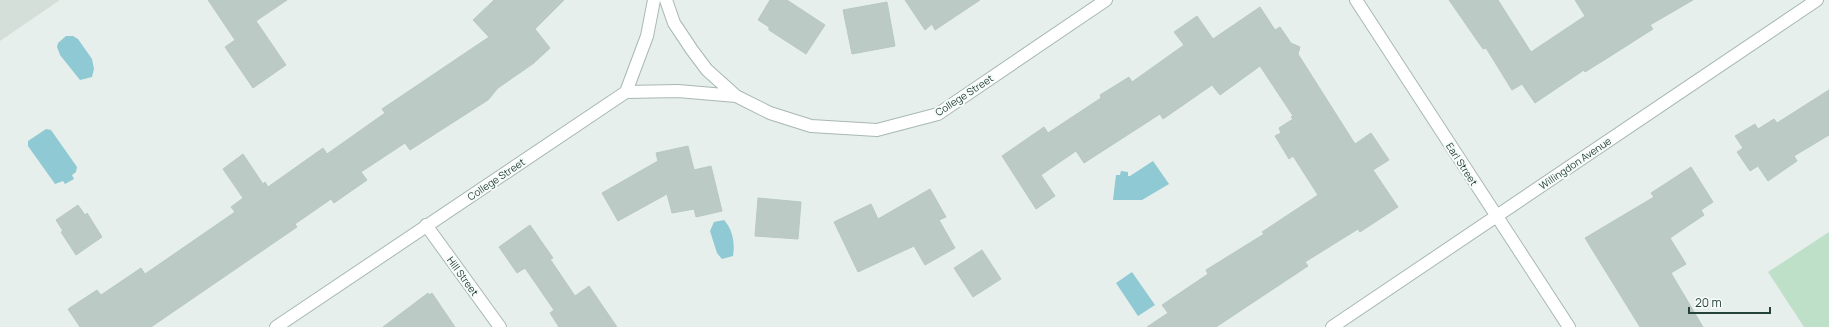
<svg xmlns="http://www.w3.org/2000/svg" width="1829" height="327" font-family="Manrope,sans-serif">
	<rect width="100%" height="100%" fill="#e6efeb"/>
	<path fill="#d4dfda" d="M0,0H60L0,41Z"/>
	<path fill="#bfe0c8" d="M1829,232V327H1804L1768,272Z"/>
	<path fill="#8ec9d4" d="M66,36H73L78,39L92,59L94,69L92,77L80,80L60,55L57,47L58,43Z
		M46,129L51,130L77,167L76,172L72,175L74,179L65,184L63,181L55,184L28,146V141Z
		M1153,161L1169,184L1142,200H1113L1116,175H1120L1121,171L1128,172V176H1130Z
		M724,220C733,230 735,243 733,256L722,259L717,253L710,231L714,222Z
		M1132,272L1155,305L1138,316L1116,283Z"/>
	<path fill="#bbcac4" stroke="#b8c9c2" d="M208,0H287L256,21L286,65L253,88L225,47L235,40Z
		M494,0H564L535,29L550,48L534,63L498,88L488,100L410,150L405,143L361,172L367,180L334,203L331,199L295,224L297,227L151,327H80L68,309L97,290L101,295L141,268L145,274L235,212L231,207L243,198L223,169L243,154L263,184L265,182L268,187L323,148L327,154L385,113L382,109L489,37L473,20Z
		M770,0H787L825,25L806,54L769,30V27L758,20Z
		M905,0H980L935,30L932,24L925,30Z
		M1449,0H1498L1531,52L1585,16L1575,0H1693L1650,25L1653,29L1609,57L1585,72L1584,70L1535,103L1522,84L1512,90L1486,48L1483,49Z
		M887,2L895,46L852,54L843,10Z
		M1260,7L1275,30L1280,27L1291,43L1300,47L1298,54L1355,144L1371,133L1389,160L1373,170L1398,207L1360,232L1358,229L1305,262L1308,266L1216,327H1147L1168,313L1162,305L1208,274L1206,270L1264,234L1262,232L1318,195L1293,156L1289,159L1275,136L1281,133L1279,128L1293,119L1291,117L1293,116L1260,66L1220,95L1212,85L1163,119L1160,114L1084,163L1076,151L1041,175L1055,196L1036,209L1002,156L1044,127L1048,133L1101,98L1100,95L1129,77L1132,82L1184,45L1174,32L1197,16L1213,39Z
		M1829,90V135L1794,156L1797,161L1768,181L1758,166L1750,171L1737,152L1743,148L1735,136L1755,124L1758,129L1774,119L1777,123Z
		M688,146L694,170L711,166L722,211L696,217L694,209L672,213L667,194L618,221L602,193L658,161L656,153Z
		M1691,167L1713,202L1701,210L1704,215L1670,238L1686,264L1671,273L1703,327H1640L1585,238L1654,197L1651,193Z
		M930,189L946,217L939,220L955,248L925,265L914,246L858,272L834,222L871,204L878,219Z
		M758,198L801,202L798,239L755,236Z
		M78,205L85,215L87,213L102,237L76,255L61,232L63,231L56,220Z
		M530,225L553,258L550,259L575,296L589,286L617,327H559L550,313L554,310L525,268L517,273L499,247Z
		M982,250L1001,279L973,297L954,268Z
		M428,293L429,295L432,293L455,327H383Z"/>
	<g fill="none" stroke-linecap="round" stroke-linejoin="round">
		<defs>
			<path id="minor" d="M666,0L674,23L692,50L707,70L736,96L770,113L811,126L877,130L938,114L1106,0
				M1356,0L1569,327
				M626,92L647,36L654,0
				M426,225L500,327
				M276,327L626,92L678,91L736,96
				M1332,327L1817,0"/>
		</defs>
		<use href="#minor" stroke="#a8b8b2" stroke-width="14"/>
		<use href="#minor" stroke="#fff" stroke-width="12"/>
	</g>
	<g text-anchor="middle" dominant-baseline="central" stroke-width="4" stroke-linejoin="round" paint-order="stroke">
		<g font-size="10" fill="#24423a" stroke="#f7fbf9">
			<text transform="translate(964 95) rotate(-33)">College Street</text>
			<text transform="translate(1575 163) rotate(-34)">Willingdon Avenue</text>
			<text transform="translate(1462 164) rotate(57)">Earl Street</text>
			<text transform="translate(496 179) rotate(-34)">College Street</text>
			<text transform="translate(463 276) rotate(54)">Hill Street</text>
		</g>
	</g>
	<path d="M1689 307v6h81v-6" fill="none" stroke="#24423a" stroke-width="2"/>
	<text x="1695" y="307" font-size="12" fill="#24423a" stroke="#f7fbf9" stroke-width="3" paint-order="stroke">20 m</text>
</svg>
